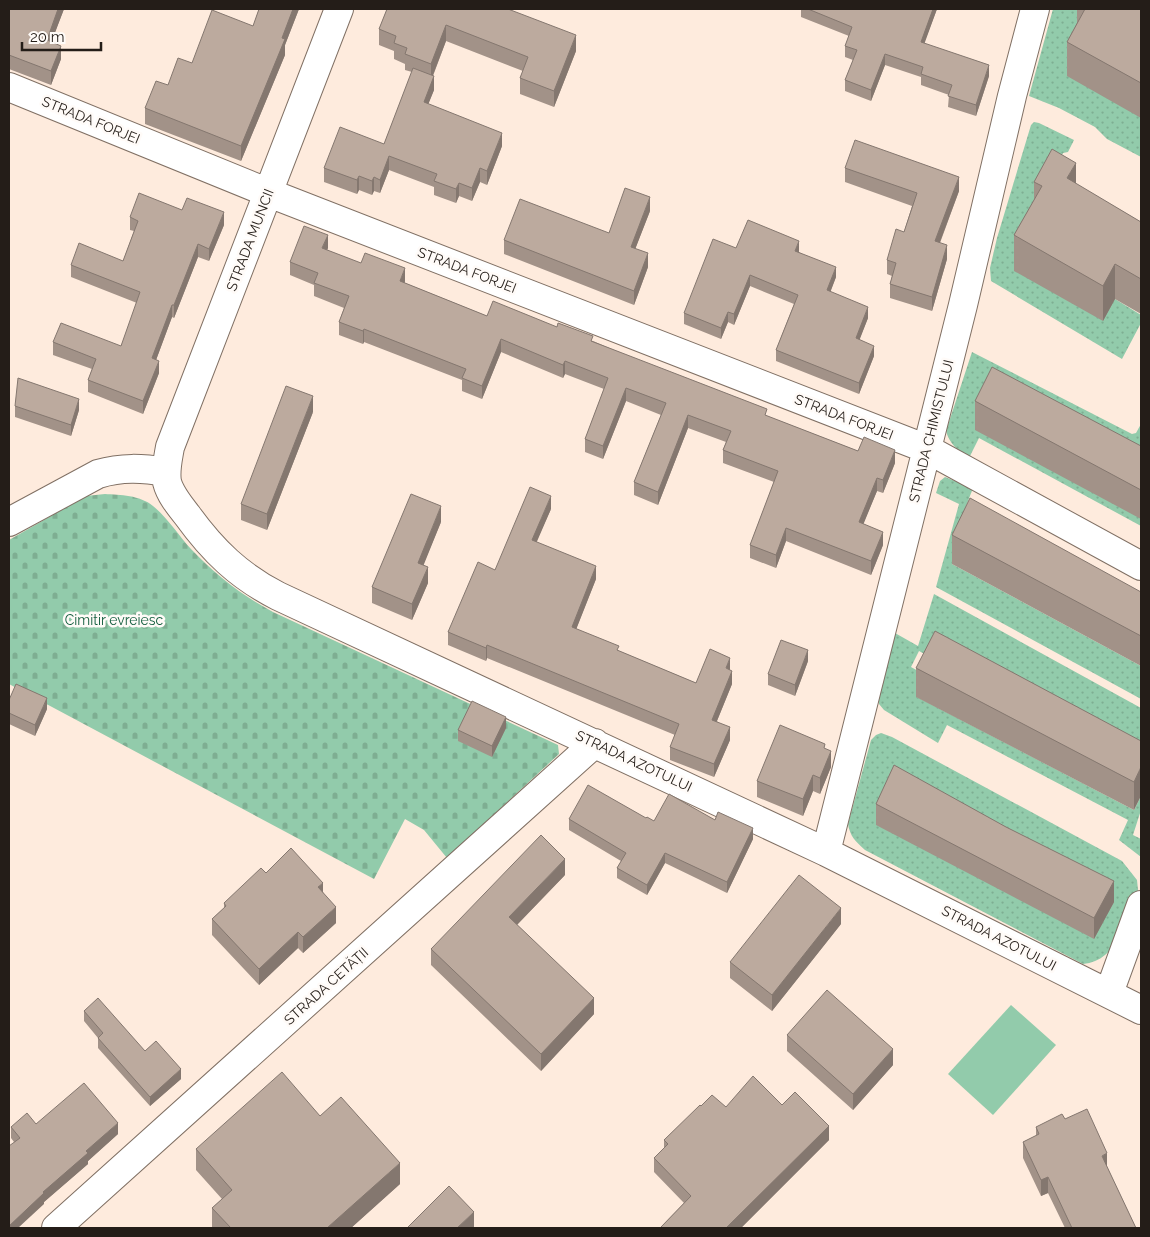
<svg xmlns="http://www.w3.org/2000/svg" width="1150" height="1237" font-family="Raleway,sans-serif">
	<defs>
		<pattern id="grass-dots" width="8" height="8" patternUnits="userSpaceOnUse" patternTransform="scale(1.25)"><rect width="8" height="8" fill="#92cbab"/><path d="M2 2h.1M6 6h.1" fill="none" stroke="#7eae92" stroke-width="1.8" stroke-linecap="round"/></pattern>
		<pattern id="cemetery-stones" width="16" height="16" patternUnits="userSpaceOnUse" patternTransform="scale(1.25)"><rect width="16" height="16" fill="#92cbab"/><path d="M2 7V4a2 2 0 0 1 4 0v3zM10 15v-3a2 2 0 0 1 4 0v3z" fill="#7eae92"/></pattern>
	</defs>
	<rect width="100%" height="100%" fill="#feebdd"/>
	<path fill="url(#grass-dots)" d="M1053,9H1090L1141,118V157L1107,139L1095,127L1059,108L1029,96Z
		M1034,122L1039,123L1074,140L1068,152L1063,153L1061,157L1115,299L1141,315V323L1122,359L991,281L990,268L997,238L1031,125Z
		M972,352L1132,434L1136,433L1141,424V526L979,438L969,458C958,451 949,443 946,431Z
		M945,477L973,488L965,509L952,564L1141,666V699L936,587L959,504L936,493L940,481Z
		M934,594L1141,708V769L919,651L911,667L927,676L917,697L1134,810L1141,796V810L1133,835L1141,839V857L1119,840L1128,820L947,725L938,743L884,710L879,704L878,693L895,633L918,646Z
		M881,733L892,737L1122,861L1137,880L1138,890C1126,918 1119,961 1083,964L865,850C855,841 850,836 848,824L871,740L876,735Z"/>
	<path fill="url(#cemetery-stones)" d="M105,494C120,495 140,495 153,506C167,517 179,536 191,549C216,575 241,595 273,612L558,745L559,754L447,858L424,830L405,819L374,879L9,684V540L86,496Z"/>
	<path fill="#92cbab" d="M1011,1005L1056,1045L993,1115L948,1074Z"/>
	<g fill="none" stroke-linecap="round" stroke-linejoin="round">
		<defs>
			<path id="minor" d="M339,9L170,447C168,459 165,470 167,482C170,494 179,505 187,515C213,551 239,576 278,596L826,852L1141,1010
				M9,87L269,193L927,449L1141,566
				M9,522L98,474C122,467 142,468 166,472
				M826,852L963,305L1012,96L1035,9
				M1109,993L1141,905
				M56,1228L595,743"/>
		</defs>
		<use href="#minor" stroke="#807064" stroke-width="30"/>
		<use href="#minor" stroke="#fff" stroke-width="28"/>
	</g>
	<path fill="#a29288" d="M9,9H64L51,42L61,59L51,85L9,69Z
		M259,9H299L285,45V55L241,161L145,124V108L168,85L253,26Z
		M387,9L576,51L554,107L520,94V78L523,71L446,41L433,76L434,90L428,104L502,146L487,185L480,182L472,201L459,196L456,203L434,195V187L389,170L380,193L374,191L372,195L359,190L357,194L324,182V168L384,144L412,72L405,70V64L394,59V51L379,45V29Z
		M801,9H937L924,43L989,76L976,116L948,107L949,95L921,85V77L885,65L871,101L845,91V80L853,60L845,57V46L849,36L801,17Z
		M1077,9H1141V118L1067,76V42L1077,23Z
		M845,168L959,191L940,243L947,259L932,311L890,298V284L892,276L887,274V260L904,232L912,206L845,182Z
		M1034,182L1076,184L1141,222V314L1115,299L1103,321L1014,271V235L1034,200Z
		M182,210L224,225L209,261L198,257L174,318L172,317L156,360L159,373L143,414L88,392V380L92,369L53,355V342L121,346L137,303L71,277V265L123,261L134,231L130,230V217Z
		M650,211L635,249L648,267L634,305L504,254V240L609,233Z
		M328,248L327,250L405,281V283L487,316L593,341L767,416L858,451L895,463L883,493L877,491L863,524L883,545L871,575L786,541L776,568L750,558V545L774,482L723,463V450L726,442L688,428L658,505L634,495V482L661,415L626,401L603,459L585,452V439L604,389L565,374L563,378L501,352L482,399L462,391V380L364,342L363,344L339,335V322L344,308L314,296V285L290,275V262Z
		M736,248L799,251V252L836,277L830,292L868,318L859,340L874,356L859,394L776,361V350L794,304L750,286L734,325L728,322L721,339L684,324V313Z
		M975,401L1141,446V519L975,430Z
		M15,406L79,410L71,436L15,417Z
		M313,412L267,530L241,520V504Z
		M551,509L536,542L596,579L576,629L619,651L696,683L730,670L732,684L717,721L730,740L714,777L670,760V747L675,735L487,658L486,661L448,645V632L495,570Z
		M441,522L423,565L428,583L412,620L372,603V587Z
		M952,535L1141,592V666L952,564Z
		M808,661L795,696L768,685V674Z
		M916,668L1141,741L1134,810L916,697Z
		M9,700L47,709L35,736L9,724Z
		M506,728L492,757L458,741V730Z
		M825,749L831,767L820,794L813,791L803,816L757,797V781Z
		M876,804L1006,827L1114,902L1094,939L876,825Z
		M646,818L654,821L715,820L753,839L727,893L665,863L647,895L617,878V868L621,861L569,830V819Z
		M266,873L323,892L336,923L303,953L298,948L259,985L212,935V919L224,908V903Z
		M565,875L517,925L594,1014L541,1071L431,965V949Z
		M841,924L772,1011L730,978V962Z
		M84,1011L145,1051L181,1079L150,1106L98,1048V1038L84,1021Z
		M787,1035L893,1065L853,1110L787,1051Z
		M782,1105L829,1140L741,1228H661V1227L684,1203L654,1172V1158L664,1148V1140L701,1106L726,1107Z
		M320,1116L400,1184L351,1228H212V1208L222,1199L196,1170V1149Z
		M1065,1119L1107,1167L1136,1228H1065L1048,1193L1041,1196L1023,1158V1142L1036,1136V1127Z
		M36,1124L118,1134L88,1161V1164L44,1202V1204L14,1142L11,1138V1127Z"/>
	<path fill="#84776f" d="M58,9H64L47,54V40Z
		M293,9H299L285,45V55L241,161V146Z
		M933,9H937L921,53V42Z
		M446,25V41L431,80V64Z
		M576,35V51L554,107V91Z
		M61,46V59L51,85V71Z
		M885,54V65L871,101V90Z
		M989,65V76L976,116V105Z
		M434,76V90L424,115V102Z
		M502,133V146L487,185V171Z
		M389,156V170L380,193V180Z
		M1076,163V199L1067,178Z
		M480,168V182L472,201V188Z
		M359,176V190L357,194V180Z
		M374,177V191L372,195V181Z
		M959,177V191L935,255V241Z
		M459,183V196L456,203V189Z
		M650,197V211L631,260V247Z
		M224,212V225L209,261V249Z
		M328,235V248L322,262V248Z
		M799,241V251L795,261V251Z
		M198,244V257L174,318V305Z
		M947,245V259L932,311V297Z
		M648,253V267L634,305V291Z
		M1115,264V299L1103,321V286Z
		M836,267V277L827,301V290Z
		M405,268V281L400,294V281Z
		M750,275V286L734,325V314Z
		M172,305V317L152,371V358Z
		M868,307V318L856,349V338Z
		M728,312V322L721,339V328Z
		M364,329V342L363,344V331Z
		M501,339V352L482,399V386Z
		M874,346V356L859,394V383Z
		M159,361V373L143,414V401Z
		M565,361V374L563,378V365Z
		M626,388V401L603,459V446Z
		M313,396V412L267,530V514Z
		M79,399V410L71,436V425Z
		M688,415V428L658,505V492Z
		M895,450V463L883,493V480Z
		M877,478V491L859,535V522Z
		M551,496V509L532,553V540Z
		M441,506V522L418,579V563Z
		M786,528V541L776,568V555Z
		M883,532V545L871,575V561Z
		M596,566V579L572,640V627Z
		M428,567V583L412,620V604Z
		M487,645V658L486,661V648Z
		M808,650V661L795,696V685Z
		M730,658V671L726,668Z
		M732,671V684L712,733V720Z
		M47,698V709L35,736V725Z
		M506,717V728L492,757V746Z
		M730,727V740L714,777V764Z
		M831,751V767L820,794V778Z
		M1141,767V796L1134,810V782Z
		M813,775V791L803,816V799Z
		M753,828V839L727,893V882Z
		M665,853V863L647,895V885Z
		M565,859V875L509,933V917Z
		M1114,881V902L1094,939V918Z
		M323,883V899L318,887Z
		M336,907V923L303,953V937Z
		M841,908V924L772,1011V995Z
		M298,932V948L259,985V969Z
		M594,998V1014L541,1071V1054Z
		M893,1049V1065L853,1110V1094Z
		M181,1069V1079L150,1106V1097Z
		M118,1123V1134L88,1161V1164L44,1202V1204L18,1228H9V1226L43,1192L86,1151Z
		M829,1126V1140L741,1228H726Z
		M1107,1153V1169L1102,1156Z
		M400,1163V1184L351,1228H327Z
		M1048,1177V1193L1041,1196V1180Z
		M474,1212V1228H457Z"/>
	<path fill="#bcaa9e" stroke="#84776f" d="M9,9H58L47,40L61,46L51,71L9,55Z
		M259,9H293L282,38L285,39L241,146L145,108L156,81L168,85L178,58L192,63L212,10L253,26Z
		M387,9H508L576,35L554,91L520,78L528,57L446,25L431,64L405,54L407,48L394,43L396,36L379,29Z
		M808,9H933L921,42L989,65L976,105L948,96L952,85L921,74L923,67L885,54L871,90L845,80L857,50L845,46L852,27Z
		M1085,9H1141V83L1067,42Z
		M413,68L434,76L424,102L502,133L487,171L480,168L472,188L459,183L456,189L434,181L437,174L389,156L380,180L374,177L372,181L359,176L357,180L324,168L340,127L384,144Z
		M855,140L959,177L935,241L947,245L932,297L890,284L896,263L887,260L896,229L904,232L917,193L845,168Z
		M1052,149L1076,163L1067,178L1141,222V279L1115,264L1103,286L1014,235L1042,186L1034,182Z
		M625,188L650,197L631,247L648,253L634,291L504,240L520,199L609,233Z
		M139,193L182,210L187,198L224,212L209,249L198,244L174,305H172L152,358L159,361L143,401L88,380L96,359L53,342L61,323L121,346L140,292L71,265L79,243L123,261L138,221L130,217Z
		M748,220L799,241L795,251L836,267L827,290L868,307L856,338L874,346L859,383L776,350L798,295L750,275L734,314L728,312L721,328L684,313L713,239L736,248Z
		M304,226L328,235L322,248L361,263L365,253L405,268L400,281L487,316L493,301L557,327L558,323L593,336L591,341L767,409L765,415L858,451L864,437L895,450L883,480L877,478L859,522L883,532L871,561L786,528L776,555L750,545L778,471L723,450L731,431L688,415L658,492L634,482L666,403L626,388L603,446L585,439L608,378L565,361L563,365L501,339L482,386L462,378L466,369L364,329L363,331L339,322L349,296L314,283L318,273L290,262Z
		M992,367L1141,446V490L975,401Z
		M18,378L79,399L71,425L15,406Z
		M286,386L313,396L267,514L241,504Z
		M530,487L551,496L532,540L596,566L572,627L619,646L617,650L696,683L710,649L730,658L726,668L732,671L712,720L730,727L714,764L670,747L679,724L487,645L486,648L448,632L478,562L495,570Z
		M411,494L441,506L418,563L428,567L412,604L372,587Z
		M970,498L1141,592V636L952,535Z
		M935,631L1141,741V767L1134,782L916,668Z
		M781,640L808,650L795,685L768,674Z
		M16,684L47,698L35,725L9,713V700Z
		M472,701L506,717L492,746L458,730Z
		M780,725L825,744L824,748L831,751L820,778L813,775L803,799L757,781Z
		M894,765L1006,827L1114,881L1094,918L876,804Z
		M588,785L646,818L647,817L654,821L669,794L715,820L718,812L753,828L727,882L665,853L647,885L617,868L626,853L569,819Z
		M541,835L565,859L509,917L594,998L541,1054L431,949Z
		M291,848L323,883L318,887L336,907L303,937L298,932L259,969L212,919L226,906L224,903L261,868L266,873Z
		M799,875L841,908L772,995L730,962Z
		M827,990L893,1049L853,1094L787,1035Z
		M98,998L145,1051L156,1041L181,1069L150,1097L98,1038L103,1033L84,1011Z
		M282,1072L320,1116L341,1097L400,1163L327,1228H231L212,1208L232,1190L196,1149Z
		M753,1076L782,1105L795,1092L829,1126L726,1228H662L661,1227L691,1196L654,1158L668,1144L664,1140L700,1105L701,1106L712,1095L726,1107Z
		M84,1083L118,1123L86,1151L88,1153L43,1192L44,1193L9,1226V1146L20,1138L11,1127L27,1113L36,1124Z
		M1087,1109L1107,1153L1102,1156L1136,1228H1072L1048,1177L1041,1180L1023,1142L1039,1134L1036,1127L1062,1114L1065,1119Z
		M449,1186L474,1212L457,1228H407Z"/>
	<g text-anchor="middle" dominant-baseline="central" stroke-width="5" stroke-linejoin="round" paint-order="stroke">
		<g font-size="14" fill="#241d18" stroke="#fffbf8">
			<text transform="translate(91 120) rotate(22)">STRADA FORJEI</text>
			<text transform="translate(250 240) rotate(-69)">STRADA MUNCII</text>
			<text transform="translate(467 270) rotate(21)">STRADA FORJEI</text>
			<text transform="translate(844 417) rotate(21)">STRADA FORJEI</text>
			<text transform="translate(931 431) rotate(-76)">STRADA CHIMISTULUI</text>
			<text transform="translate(634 761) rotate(25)">STRADA AZOTULUI</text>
			<text transform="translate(999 938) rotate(27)">STRADA AZOTULUI</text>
			<text transform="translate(326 986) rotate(-42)">STRADA CETĂȚII</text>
		</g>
		<g font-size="14" fill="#135e3e" stroke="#fffbf8">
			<text x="114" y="620">Cimitir evreiesc</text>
		</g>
	</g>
	<rect width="1150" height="1237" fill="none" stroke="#241d18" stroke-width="20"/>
	<path d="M22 42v8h79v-8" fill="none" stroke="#241d18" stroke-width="2.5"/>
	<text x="30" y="42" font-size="15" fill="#241d18" stroke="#fffbf8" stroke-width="4" paint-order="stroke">20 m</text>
</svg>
